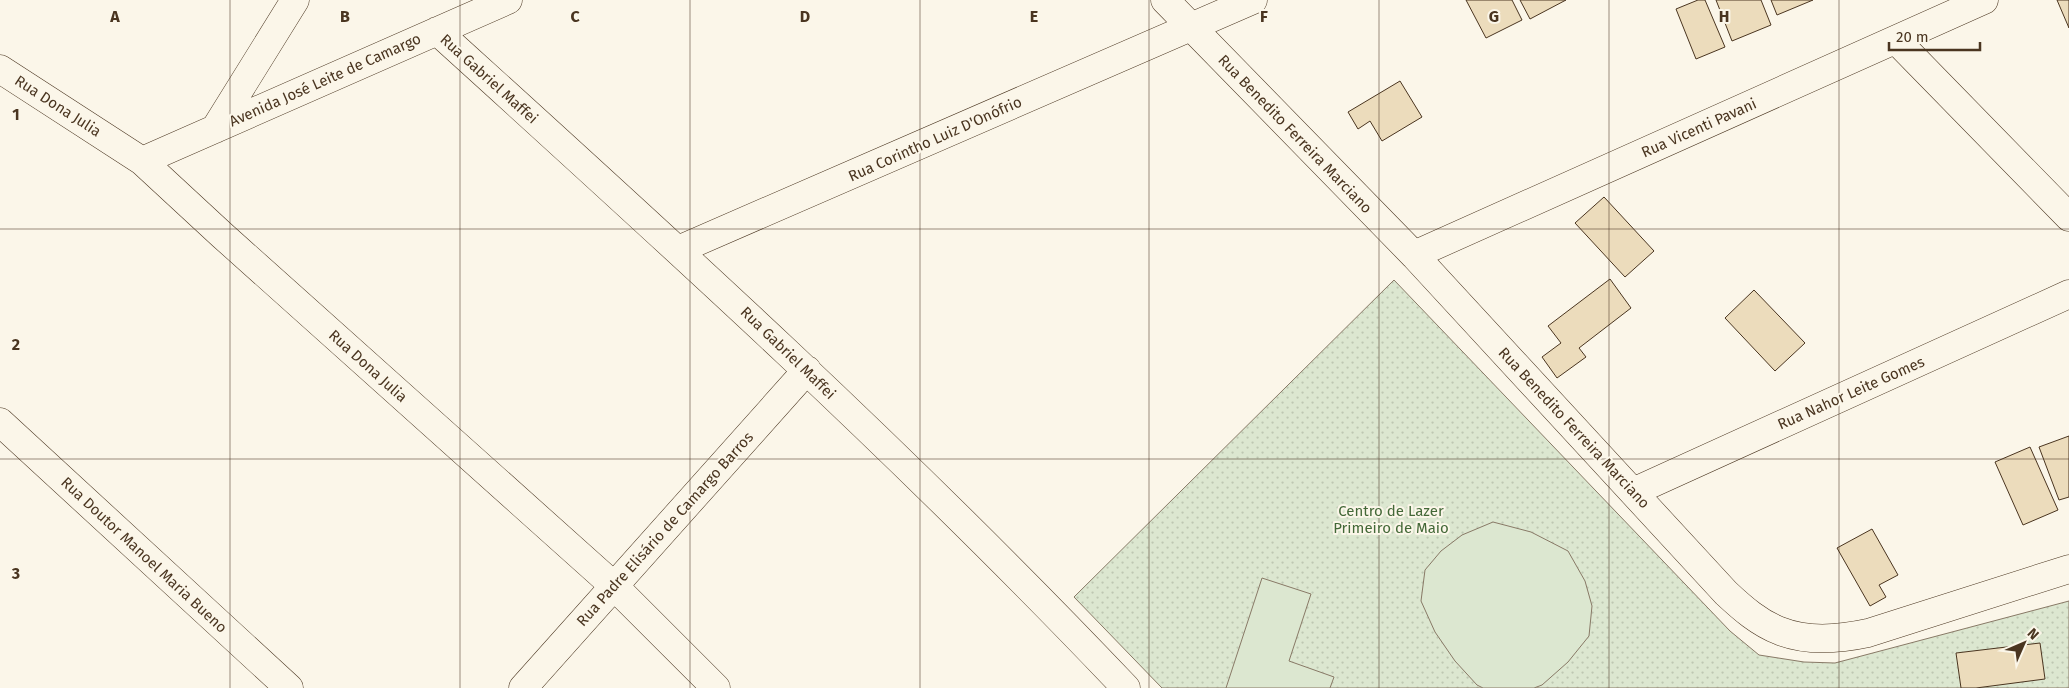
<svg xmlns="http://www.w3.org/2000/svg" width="2069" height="688" font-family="'Fira Sans',sans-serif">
	<defs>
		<pattern id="grass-dots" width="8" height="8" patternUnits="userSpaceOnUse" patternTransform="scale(1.25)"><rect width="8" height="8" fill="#dce7d0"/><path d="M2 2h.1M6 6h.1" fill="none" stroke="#bec7b2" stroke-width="1.8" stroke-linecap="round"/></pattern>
	</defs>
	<rect width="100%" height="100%" fill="#fbf6e9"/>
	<path fill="url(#grass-dots)" stroke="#887966" d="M1394,280L1730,631L1759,655L1804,662L1835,663L2069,601V688H1162L1074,597Z"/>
	<path fill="#dce7d0" stroke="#887966" d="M1493,522L1531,532L1568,551L1585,581L1592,606L1589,636L1568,662L1542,685L1534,688H1483L1477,685L1455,661L1435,632L1421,601L1425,570L1441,551L1462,535Z
		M1262,578L1311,594L1289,661L1334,677L1330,688H1226Z"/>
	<path fill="#ecdcbc" stroke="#4a3520" d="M1466,0H1512L1522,20L1486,38Z
		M1520,0H1566L1530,19Z
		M1698,0H1705L1725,47L1696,59L1676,9Z
		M1716,0H1761L1771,25L1732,41Z
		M1771,0H1813L1777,15Z
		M2057,0H2069V28Z
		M1400,81L1422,117L1382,141L1370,121L1358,129L1348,112Z
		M1604,197L1654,251L1625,277L1575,223Z
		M1610,279L1631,308L1579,348L1586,357L1557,378L1542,357L1561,343L1548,326Z
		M1754,290L1805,343L1775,371L1725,318Z
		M2069,436V497L2059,500L2039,447Z
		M2030,447L2058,510L2023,525L1995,462Z
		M1872,529L1898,575L1879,585L1886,597L1870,606L1837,548Z
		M2040,643L2045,679L1976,688H1961L1956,653Z"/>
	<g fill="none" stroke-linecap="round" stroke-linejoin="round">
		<defs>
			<path id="minor" d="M1165,0L1414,255L1726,593C1742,608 1759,623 1780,631C1807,642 1840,639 1868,633L2069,569
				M437,31C672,244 907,457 1126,688
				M1896,40L2069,217
				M0,69L142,161L222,235L614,586L716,688
				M215,129L295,0
				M142,161L508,0
				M678,250L1253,0
				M1414,255L1984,0
				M0,422L289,688
				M1633,492L2069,294
				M523,688L807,370"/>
		</defs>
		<use href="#minor" stroke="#4a3520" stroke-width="29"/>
		<use href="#minor" stroke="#fbf6e9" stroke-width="28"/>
	</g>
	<path fill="none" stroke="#4a3520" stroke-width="1" stroke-opacity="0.55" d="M230,0V688M460,0V688M690,0V688M920,0V688M1149,0V688M1379,0V688M1609,0V688M1839,0V688M0,229H2069M0,459H2069"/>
	<g text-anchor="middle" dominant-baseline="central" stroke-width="4" stroke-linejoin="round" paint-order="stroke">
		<g font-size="15" fill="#4a3520" stroke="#fbf6e9">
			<text transform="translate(489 79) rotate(42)">Rua Gabriel Maffei</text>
			<text transform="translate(325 80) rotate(-24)">Avenida José Leite de Camargo</text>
			<text transform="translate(58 106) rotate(33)">Rua Dona Julia</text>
			<text transform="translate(1699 128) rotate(-24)">Rua Vicenti Pavani</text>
			<text transform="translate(1295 134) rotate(46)">Rua Benedito Ferreira Marciano</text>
			<text transform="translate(935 139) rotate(-24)">Rua Corintho Luiz D'Onófrio</text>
			<text transform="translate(788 353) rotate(44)">Rua Gabriel Maffei</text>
			<text transform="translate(368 366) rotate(42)">Rua Dona Julia</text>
			<text transform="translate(1851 393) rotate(-24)">Rua Nahor Leite Gomes</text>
			<text transform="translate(1574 428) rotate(47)">Rua Benedito Ferreira Marciano</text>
			<text transform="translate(665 529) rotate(-48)">Rua Padre Elisário de Camargo Barros</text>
			<text transform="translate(144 555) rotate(43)">Rua Doutor Manoel Maria Bueno</text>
		</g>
		<g font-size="15" fill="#436837" stroke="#fbf6e9">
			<text x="1391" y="511">Centro de Lazer<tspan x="1391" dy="17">Primeiro de Maio</tspan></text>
		</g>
	</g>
	<g font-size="16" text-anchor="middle" font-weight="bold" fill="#4a3520" stroke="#fbf6e9" stroke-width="4" stroke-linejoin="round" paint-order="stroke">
		<text x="115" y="22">A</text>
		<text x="345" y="22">B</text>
		<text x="575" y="22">C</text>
		<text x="805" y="22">D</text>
		<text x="1034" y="22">E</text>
		<text x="1264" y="22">F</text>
		<text x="1494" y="22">G</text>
		<text x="1724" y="22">H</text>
		<text x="16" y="120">1</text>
		<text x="16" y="350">2</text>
		<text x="16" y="579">3</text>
	</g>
	<g transform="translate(2024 643) rotate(45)" stroke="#fbf6e9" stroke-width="4" paint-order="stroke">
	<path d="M0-4L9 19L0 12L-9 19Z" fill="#4a3520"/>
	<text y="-8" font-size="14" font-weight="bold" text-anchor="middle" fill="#4a3520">N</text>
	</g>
	<path d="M1889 42v8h91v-8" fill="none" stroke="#4a3520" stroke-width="2.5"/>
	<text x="1896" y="42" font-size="15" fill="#4a3520" stroke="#fbf6e9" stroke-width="4" paint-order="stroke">20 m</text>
</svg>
